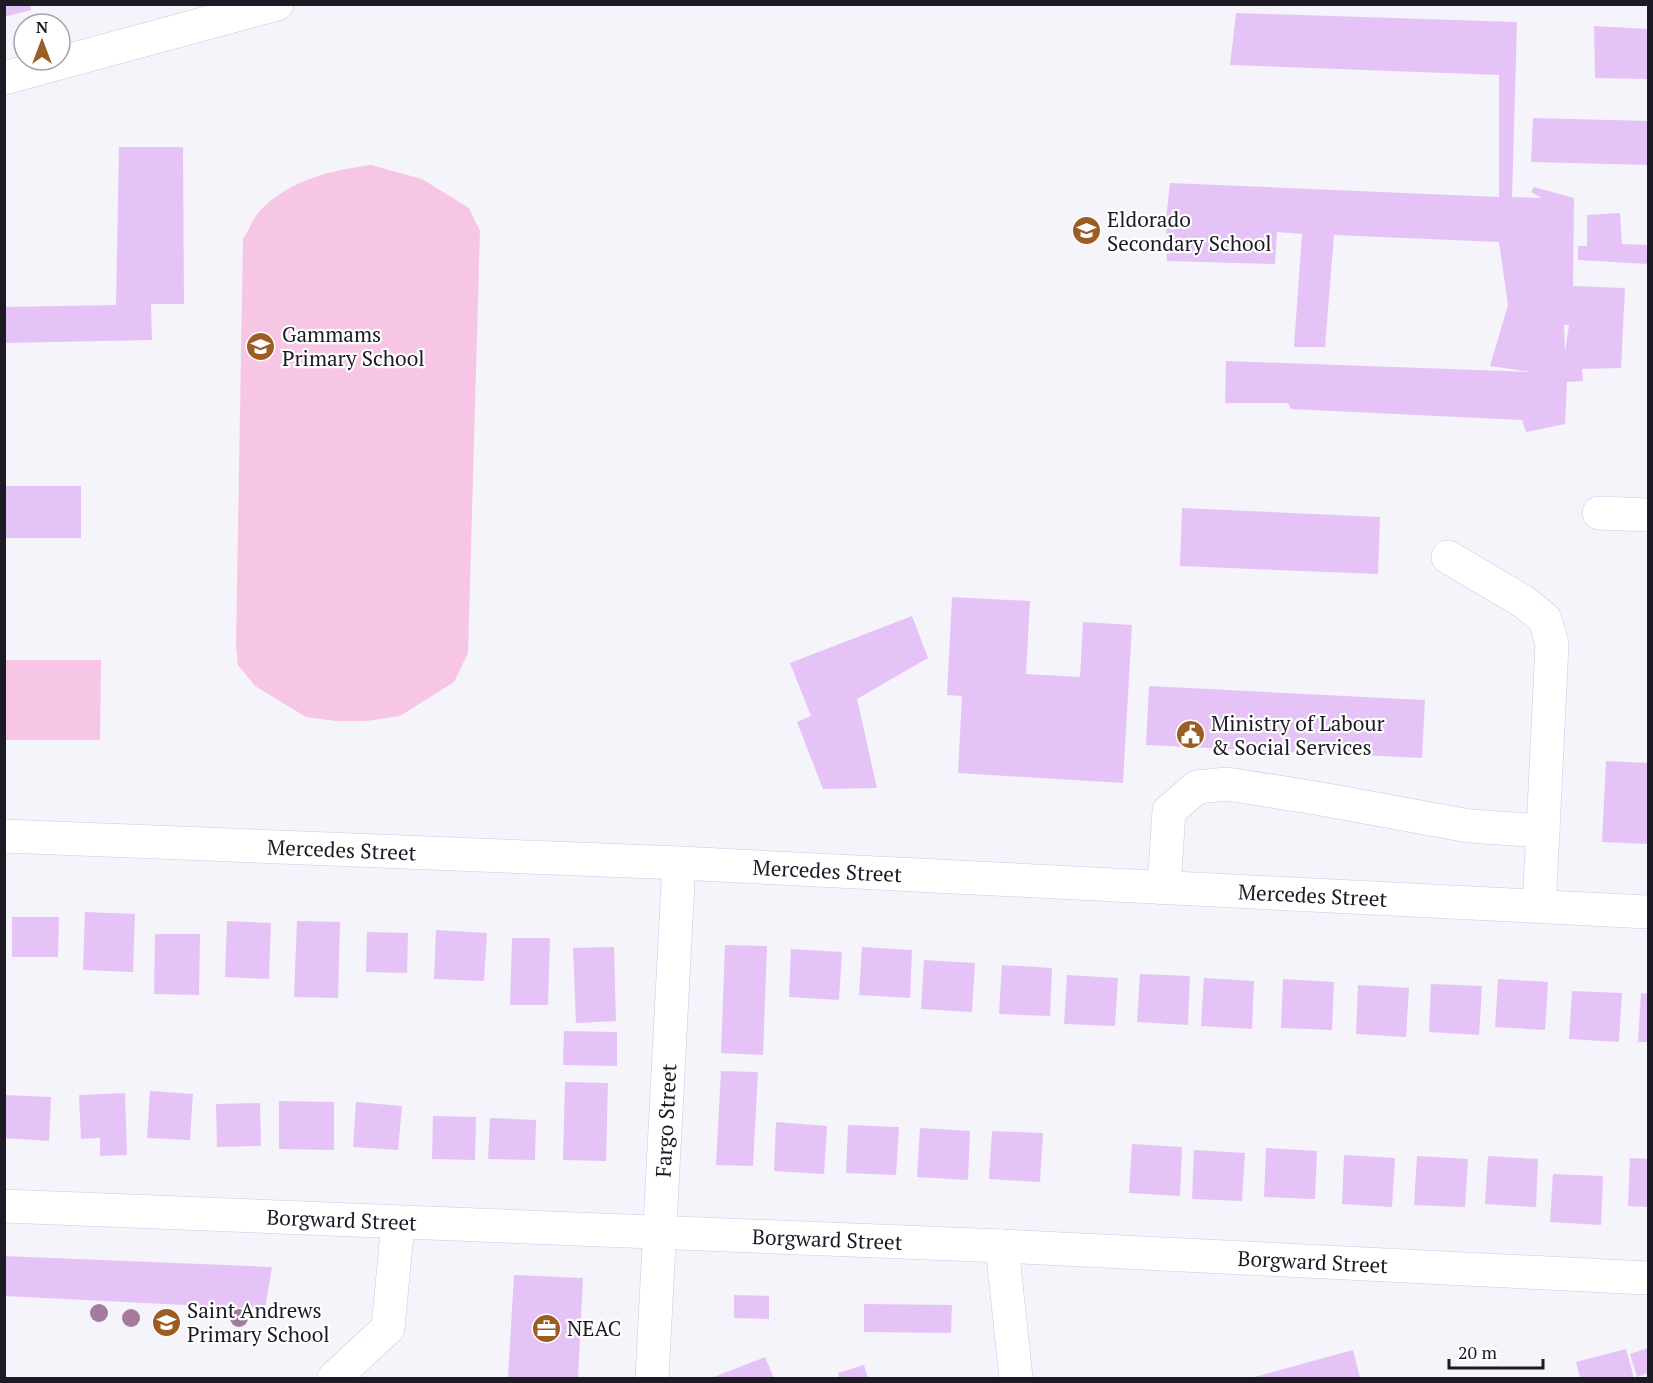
<svg xmlns="http://www.w3.org/2000/svg" width="1653" height="1383" font-family="'PT Serif',serif">
	<rect width="100%" height="100%" fill="#f4f4fa"/>
	<path fill="#f8c6e5" d="M371,165L422,179L469,208L480,231L468,653L454,682L400,716L367,721H336L306,717L255,686L238,665L236,645L243,239C249,230 253,218 260,211C288,180 333,170 371,165Z
		M5,660H101L100,740H5Z"/>
	<path fill="#e6c3f7" fill-rule="evenodd" d="M4,4H30L31,10L4,17Z
		M1236,13L1517,22L1512,197L1542,198L1531,192L1534,187L1574,198L1573,286L1625,288L1621,368L1582,369L1583,381L1567,382L1565,424L1526,432L1522,420L1291,409L1288,403H1225L1226,361L1532,372L1490,366L1508,305L1499,242L1334,235L1325,347H1294L1302,234L1277,232L1275,264L1167,261L1166,219L1170,183L1499,197V75L1230,65ZM1564,325H1569L1565,352Z
		M1594,26L1648,29V79L1595,78Z
		M1533,118L1648,121V165L1531,162Z
		M119,147H183L184,304H151L152,340L4,343V307L116,305Z
		M1620,213L1622,244L1648,245V264L1578,260V246H1587V215Z
		M4,486H81V538H4Z
		M1182,508L1380,517L1378,574L1180,566Z
		M952,597L1030,601L1026,674L1080,677L1083,622L1132,625L1123,783L958,773L962,696L947,695Z
		M912,616L928,658L857,699L877,788L823,789L797,722L811,716L790,663Z
		M1149,686L1425,700L1422,758L1146,745Z
		M1606,761L1648,763V844L1602,842Z
		M85,912L135,914L133,972L83,970Z
		M12,917H59L58,957H12Z
		M227,921L271,923L269,979L225,977Z
		M297,921L340,922L338,998L294,997Z
		M436,930L487,933L484,981L434,979Z
		M367,932L408,933L407,973L366,972Z
		M155,934H200L199,995L154,994Z
		M512,938H550L548,1005H510Z
		M725,945L767,946L763,1055L721,1053Z
		M614,947L616,1021L576,1023L573,948Z
		M862,947L912,950L910,998L859,995Z
		M791,949L842,952L839,1000L789,997Z
		M924,960L975,963L972,1012L921,1009Z
		M1002,965L1052,968L1050,1016L999,1014Z
		M1140,974L1190,976L1188,1025L1137,1022Z
		M1067,975L1118,978L1115,1026L1064,1024Z
		M1204,978L1254,981L1252,1029L1201,1026Z
		M1283,979L1334,982L1332,1030L1281,1028Z
		M1498,979L1548,982L1545,1030L1495,1027Z
		M1431,984L1482,986L1479,1035L1429,1032Z
		M1358,985L1409,988L1406,1037L1356,1034Z
		M1572,991L1622,993L1619,1042L1569,1039Z
		M1641,993L1648,994V1042H1638Z
		M564,1031L617,1032V1066L563,1065Z
		M721,1071L758,1072L753,1166L716,1165Z
		M565,1082L608,1083L606,1161L563,1160Z
		M150,1091L193,1094L190,1140L147,1138Z
		M125,1093L127,1155L100,1156V1138L81,1139L79,1095Z
		M4,1095L51,1097L49,1141L4,1138Z
		M279,1101L334,1102V1150L279,1149Z
		M356,1102L402,1106L398,1150L353,1147Z
		M260,1103L261,1146L217,1147L216,1104Z
		M433,1116L476,1117L475,1160L432,1159Z
		M490,1118L536,1120L535,1160L488,1159Z
		M776,1122L827,1126L824,1174L774,1171Z
		M848,1125L899,1127L896,1175L846,1173Z
		M920,1128L970,1131L968,1180L917,1177Z
		M992,1131L1043,1133L1040,1182L989,1179Z
		M1132,1144L1182,1147L1180,1196L1129,1193Z
		M1266,1148L1317,1151L1315,1199L1264,1197Z
		M1194,1150L1245,1153L1242,1201L1192,1199Z
		M1344,1155L1395,1158L1392,1207L1342,1204Z
		M1417,1156L1468,1159L1465,1207L1414,1205Z
		M1488,1156L1538,1159L1536,1207L1485,1204Z
		M1630,1158L1648,1159V1207L1628,1206Z
		M1553,1174L1603,1176L1601,1225L1550,1222Z
		M4,1256L272,1267L265,1309L4,1296Z
		M514,1275L583,1278L578,1378H508Z
		M734,1295L769,1296V1319L734,1318Z
		M864,1304L952,1305L951,1333L864,1332Z
		M1648,1348V1373L1637,1377L1630,1354Z
		M1626,1349L1634,1378H1580L1576,1362Z
		M1353,1350L1360,1378H1251Z
		M765,1357L774,1378H711Z
		M864,1365L868,1378H839L838,1373Z"/>
	<g fill="none" stroke-linecap="round" stroke-linejoin="round">
		<defs>
			<g id="minor">
				<path d="M4,78L277,4"/>
				<path d="M1599,513L1648,515"/>
				<path id="s1" d="M4,836L679,863L1648,912"/>
				<path d="M1164,888L1169,811L1197,787L1227,784L1316,798L1469,826L1543,831L1552,644L1545,619L1524,602L1448,557"/>
				<path d="M1539,906L1543,831"/>
				<path id="s2" d="M4,1206L1002,1246L1648,1278"/>
				<path d="M1002,1246L1016,1378"/>
				<path d="M334,1378L388,1328L398,1223"/>
				<path id="s3" d="M652,1378L679,863"/>
			</g>
		</defs>
		<use href="#minor" stroke="#cac8e7" stroke-width="34"/>
		<use href="#minor" stroke="#fff" stroke-width="33"/>
	</g>
	<g fill="#a67a9e">
		<circle cx="99" cy="1313" r="9"/>
		<circle cx="131" cy="1318" r="9"/>
		<circle cx="166" cy="1318" r="9"/>
		<circle cx="239" cy="1318" r="9"/>
	</g>
	<defs>
		<symbol id="school-disc" viewBox="-11 -11 22 22"><circle r="9.5" fill="#9c5d24" stroke="#fff"/><path d="M0-5L7-2L0 1L-7-2ZM-4 1L0 2.5L4 1V4Q0 6-4 4Z" fill="#fff"/></symbol>
		<symbol id="civic-disc" viewBox="-11 -11 22 22"><circle r="9.5" fill="#9c5d24" stroke="#fff"/><path d="M-.6-6.5H3V-4.5H.6V-3L4-1V1h2V6H-6V1h2V-1L-.6-3ZM-1.2 2.5V6h2.4V2.5Z" fill="#fff"/></symbol>
		<symbol id="office-disc" viewBox="-11 -11 22 22"><circle r="9.5" fill="#9c5d24" stroke="#fff"/><path d="M-6-3h4V-5.5h4V-3h4V5H-6ZM-1-4.5V-3h2v-1.5ZM-6 0V1H6V0Z" fill="#fff"/></symbol>
	</defs>
	<g fill-rule="evenodd">
		<use href="#school-disc" x="1070" y="214" width="33" height="33"/>
		<use href="#school-disc" x="244" y="330" width="33" height="33"/>
		<use href="#civic-disc" x="1174" y="718" width="33" height="33"/>
		<use href="#school-disc" x="150" y="1306" width="33" height="33"/>
		<use href="#office-disc" x="530" y="1312" width="33" height="33"/>
	</g>
	<g text-anchor="middle" dominant-baseline="central" stroke-width="4.5" stroke-linejoin="round" paint-order="stroke">
		<g font-size="21" fill="#1b1a25" stroke="#fff" text-anchor="start">
			<text x="1107" y="219">Eldorado<tspan x="1107" dy="24">Secondary School</tspan></text>
			<text x="282" y="334">Gammams<tspan x="282" dy="24">Primary School</tspan></text>
			<text x="1211" y="723">Ministry of Labour<tspan x="1211" dy="24">&amp; Social Services</tspan></text>
			<text x="187" y="1310">Saint Andrews<tspan x="187" dy="24">Primary School</tspan></text>
			<text x="567" y="1328">NEAC</text>
		</g>
		<g font-size="21" fill="#1b1a25" stroke="#fff">
			<text stroke="none"><textPath href="#s1" startOffset="338">Mercedes Street</textPath></text>
			<text stroke="none"><textPath href="#s1" startOffset="824">Mercedes Street</textPath></text>
			<text stroke="none"><textPath href="#s1" startOffset="1310">Mercedes Street</textPath></text>
			<text stroke="none"><textPath href="#s3" startOffset="258">Fargo Street</textPath></text>
			<text stroke="none"><textPath href="#s2" startOffset="338">Borgward Street</textPath></text>
			<text stroke="none"><textPath href="#s2" startOffset="824">Borgward Street</textPath></text>
			<text stroke="none"><textPath href="#s2" startOffset="1310">Borgward Street</textPath></text>
		</g>
	</g>
	<rect width="1653" height="1383" fill="none" stroke="#1b1a25" stroke-width="12"/>
	<g transform="translate(42 42)"><circle r="28" fill="#ffffff" stroke="#a4a3a8" stroke-width="1.5"/>
	<path d="M0-4.5L10 22L0 15L-10 22Z" fill="#9c5d24"/>
	<text y="-9" font-size="16" font-weight="bold" text-anchor="middle" fill="#1b1a25">N</text>
	</g>
	<path d="M1449 1359v9h94v-9" fill="none" stroke="#1b1a25" stroke-width="3"/>
	<text x="1458" y="1359" font-size="18" fill="#1b1a25" stroke="#ffffff" stroke-width="4.5" paint-order="stroke">20 m</text>
</svg>
